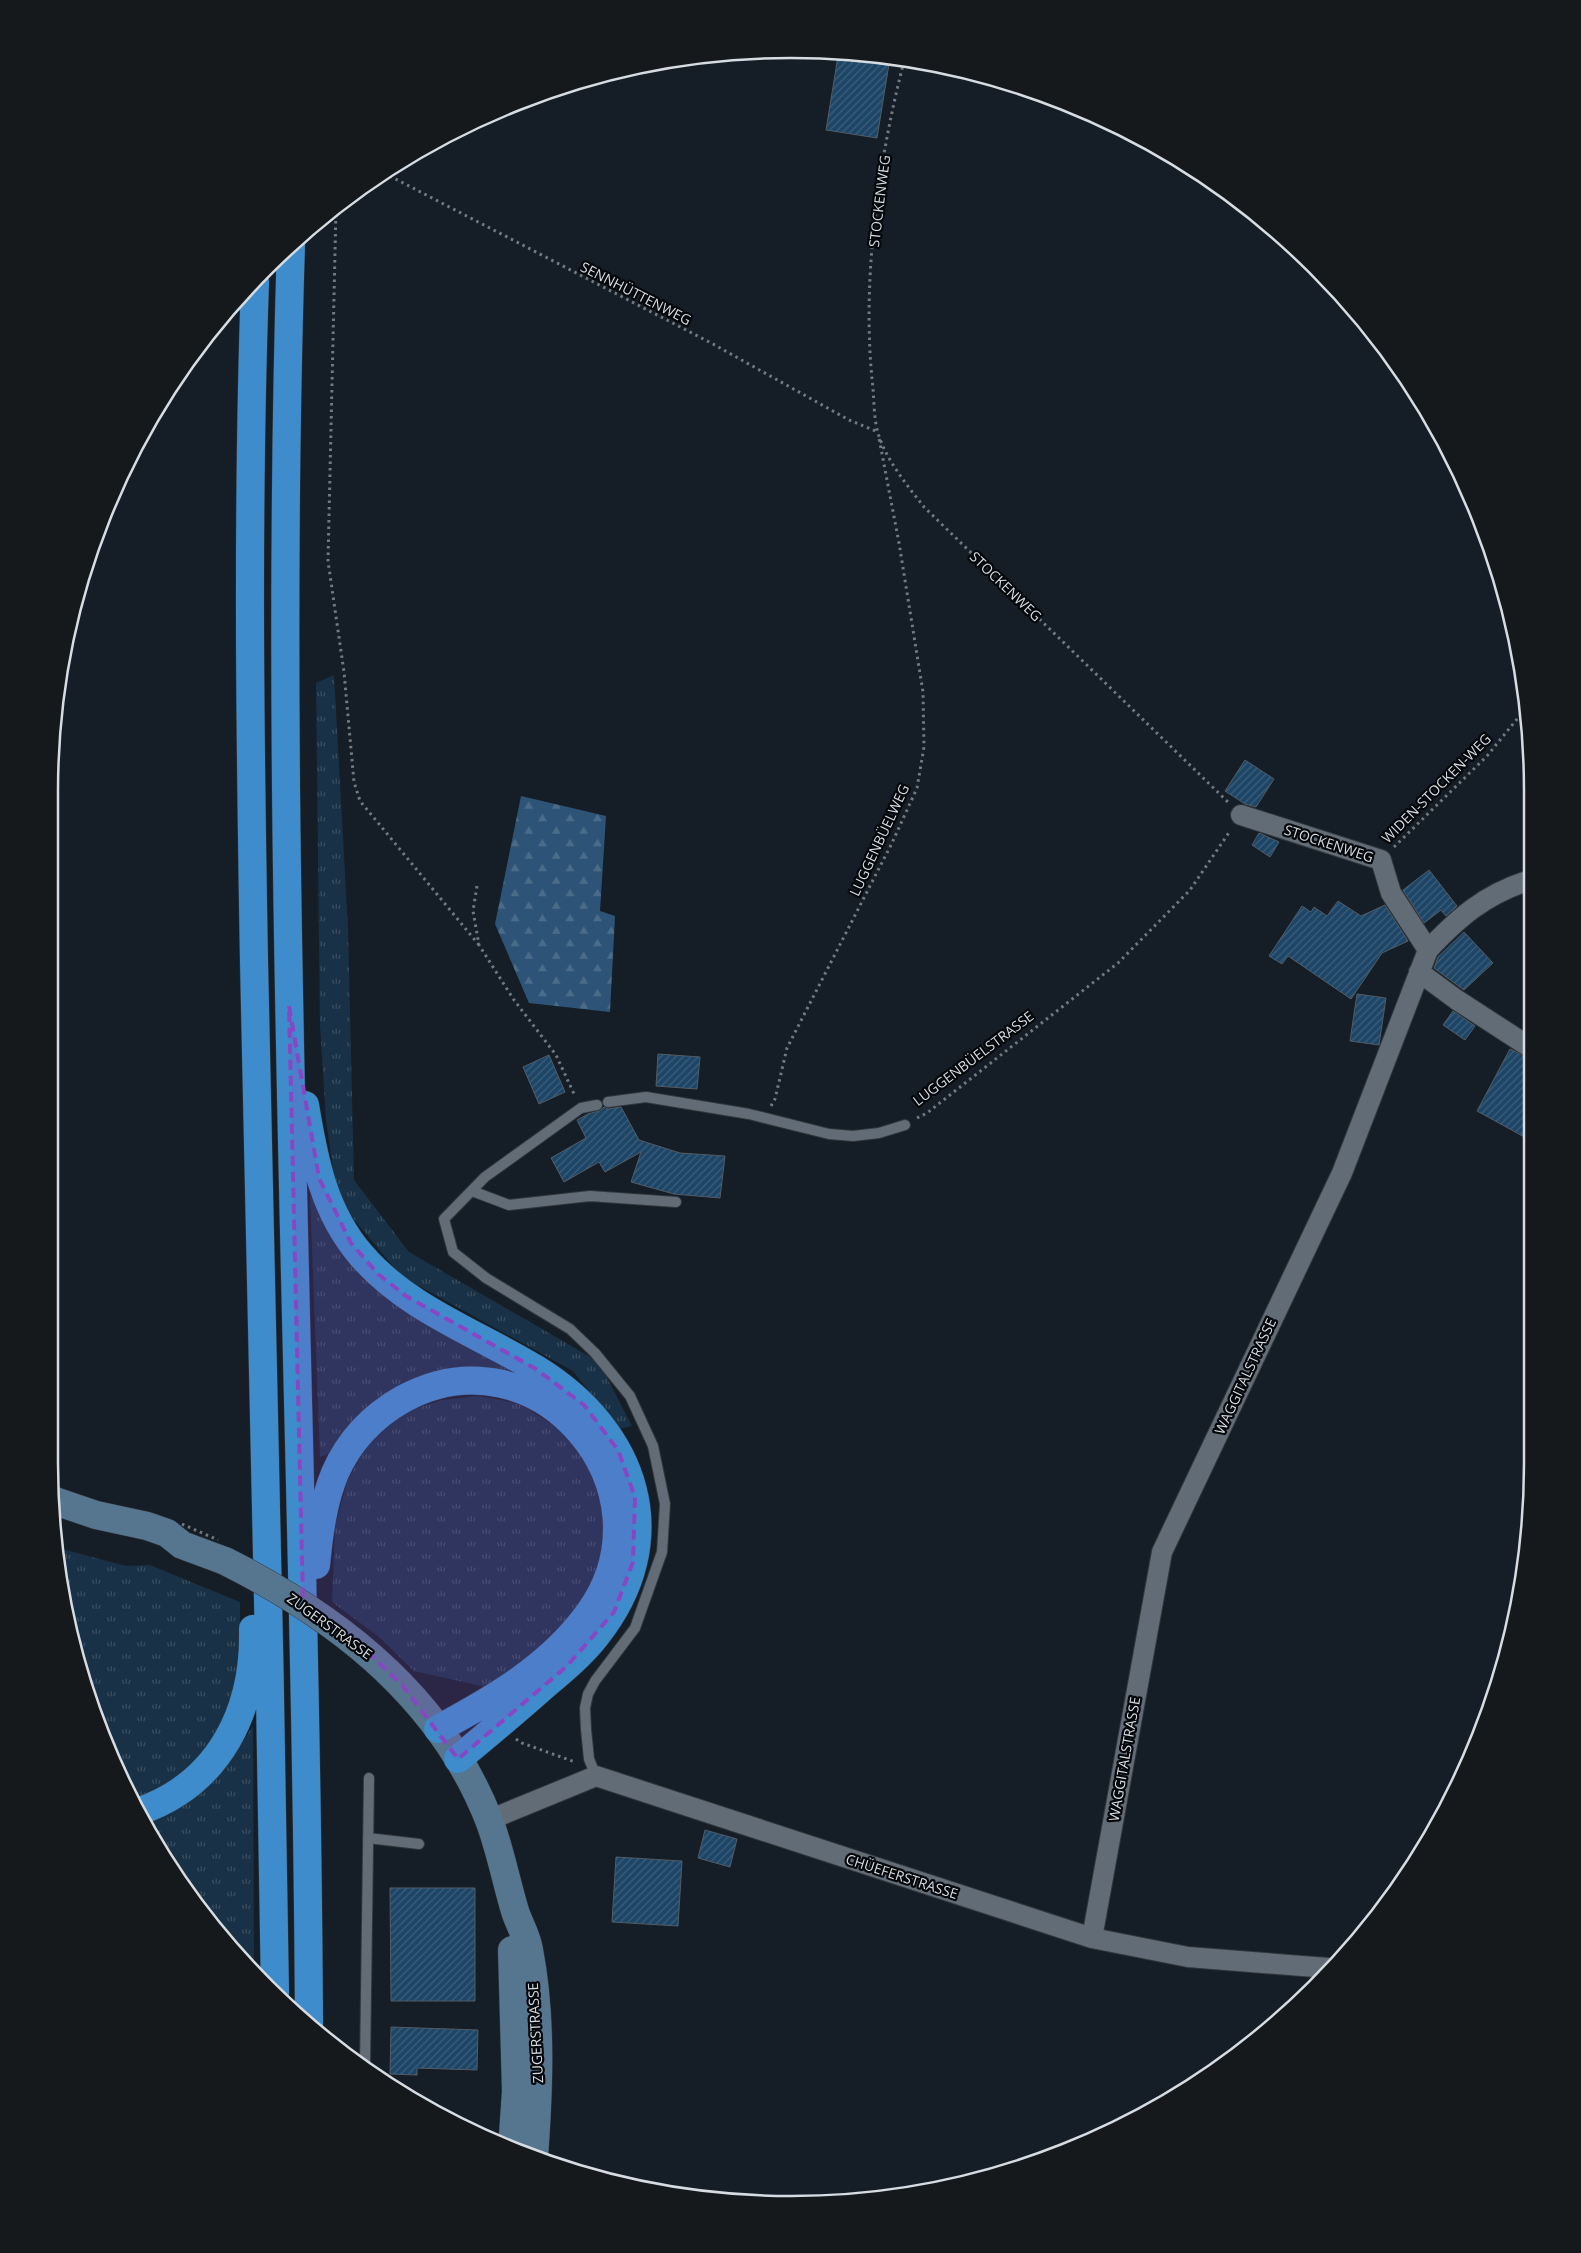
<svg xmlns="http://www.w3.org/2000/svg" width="1581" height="2253" font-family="'Open Sans',sans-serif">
	<defs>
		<pattern id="grass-tufts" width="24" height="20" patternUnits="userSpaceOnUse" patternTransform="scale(1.25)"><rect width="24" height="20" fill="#193146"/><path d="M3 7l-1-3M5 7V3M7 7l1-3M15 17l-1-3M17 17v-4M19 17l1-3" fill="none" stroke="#3a4e60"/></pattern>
		<pattern id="forest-firs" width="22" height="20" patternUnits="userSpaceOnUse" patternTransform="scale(1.25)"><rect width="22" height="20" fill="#2d5476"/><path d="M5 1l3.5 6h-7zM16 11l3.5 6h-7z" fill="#4b6c89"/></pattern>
		<pattern id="building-hatch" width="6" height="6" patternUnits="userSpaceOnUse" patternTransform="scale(1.25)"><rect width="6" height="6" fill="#1d4566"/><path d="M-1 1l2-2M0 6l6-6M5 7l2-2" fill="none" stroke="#3d5f7c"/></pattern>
	</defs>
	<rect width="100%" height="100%" fill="#151e26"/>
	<path fill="url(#grass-tufts)" d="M334,675L348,928L354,1180L409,1252L599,1362L632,1426L619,1429L573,1371L401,1276L347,1211L334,1176L326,1120L320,1025L316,683Z
		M310,1196L316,1198L324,1218L530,1378L561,1399L456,1374L335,1451L320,1457Z
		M479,1396C492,1399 507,1400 520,1405C526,1407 533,1412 539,1416C599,1450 623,1528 591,1590C569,1631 522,1661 486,1687L414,1671L379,1637L332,1602L335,1527L347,1482L361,1455L380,1431L411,1410L442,1400Z
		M55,1547L126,1566L150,1565L240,1602V1678L217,1738L179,1779L135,1802L105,1747L74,1655L55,1560Z
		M253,1726L254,1973L233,1952L174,1874L145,1820L184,1804L227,1765Z"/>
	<path fill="url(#forest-firs)" d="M521,796L606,816L600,911L615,916L610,1012L529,1003L495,924Z"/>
	<path fill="url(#building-hatch)" stroke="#525c66" d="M838,56L889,64L877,138L826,130Z
		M1245,760L1274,779L1256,807L1245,804L1225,791Z
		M1259,833L1279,842L1270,857L1252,845Z
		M1429,870L1457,906L1446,916L1441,910L1424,923L1403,890Z
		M1338,901L1361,916L1385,905L1408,941L1382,953L1351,999L1288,956L1282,964L1269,956L1302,906L1311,912L1314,907L1327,916Z
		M1464,932L1493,963L1464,990L1434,968L1438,957Z
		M1357,994L1386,998L1379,1045L1350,1041Z
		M1453,1011L1475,1026L1465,1040L1443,1025Z
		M1510,1049L1528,1058V1139L1477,1111Z
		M658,1054L700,1057L697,1089L656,1086Z
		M549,1055L565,1092L539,1104L523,1067Z
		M604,1107L608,1109L621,1107L639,1140L680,1153L725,1156L720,1198L674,1194L631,1182L641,1152L605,1172L599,1162L564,1182L551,1158L586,1138L577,1120L588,1114L601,1110Z
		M705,1830L737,1839L730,1867L698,1858Z
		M616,1857L682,1861L678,1926L612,1922Z
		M390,1888H475V2001H391Z
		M391,2027L478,2030L477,2070L417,2068V2075L390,2074Z"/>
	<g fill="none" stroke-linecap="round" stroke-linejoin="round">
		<defs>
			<path id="lane" d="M608,1102L646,1097L749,1114L829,1134L853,1136L879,1133L905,1125
				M472,1191L509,1205L590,1196L676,1202
				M596,1776L589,1759L586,1729L585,1708L588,1694L595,1681L635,1628L662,1552L665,1504L653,1446L630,1396L595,1353L570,1329L486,1278L453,1252L444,1219L485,1177L581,1108L597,1105
				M368,1838L419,1844
				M365,2066L369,1778"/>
			<path id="street" d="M1241,815L1381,860L1391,893L1428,950
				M1419,972L1457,1000L1528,1046
				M489,1820L596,1776L1092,1938L1188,1957L1328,1968
				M1092,1938L1162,1552L1342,1173L1428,950C1458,918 1484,895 1527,881"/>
			<path id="secondary" d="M55,1501L96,1515L147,1526L167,1533L182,1545L225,1561
				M387,1671C431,1713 467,1764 489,1820C500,1849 506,1881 515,1911C519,1924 527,1936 529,1950C542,2017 539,2089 534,2157
				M512,2150L516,2091L512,1950"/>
			<path id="highway" d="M291,244C272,838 306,1432 309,2026
				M255,282C247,508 250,735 254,961C260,1306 271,1649 275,1993
				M305,1105C314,1160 324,1212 361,1255C407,1309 477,1333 536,1369C637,1431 673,1539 596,1636C581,1655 563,1670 545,1685C517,1710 487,1735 458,1759
				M316,1565C319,1534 323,1502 335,1473C349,1441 373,1416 403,1399C538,1325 678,1489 589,1613C551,1666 494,1699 438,1729
				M140,1811C220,1783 255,1710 253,1629"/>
		</defs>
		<use href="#lane" stroke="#31373d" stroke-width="12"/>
		<use href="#street" stroke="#31373d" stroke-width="22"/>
		<use href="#secondary" stroke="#31373d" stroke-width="29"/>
		<use href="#highway" stroke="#31373d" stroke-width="29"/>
		<path stroke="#727a81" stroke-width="3" stroke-dasharray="2.5 4" stroke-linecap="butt" d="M904,61C878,162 861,284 873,388C874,402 874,419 878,433C886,460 907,485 924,507L1229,803
			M384,173L713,344L849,420L878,432
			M336,208L328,561L344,672L354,782L360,801L479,945
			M1394,847L1487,756L1526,708
			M477,886L473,911L479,945L514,1000L556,1055L575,1096
			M771,1106L775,1099L787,1048L892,843L917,788L924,747L923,692L899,543L879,438
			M917,1118L927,1113L1118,963L1190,890L1230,831
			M516,1739L522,1743L575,1762"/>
		<use href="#lane" stroke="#616c76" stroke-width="10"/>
		<use href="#street" stroke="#616c76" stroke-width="20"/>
		<use href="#secondary" stroke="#567690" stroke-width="28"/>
		<use href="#highway" stroke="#3e8ccc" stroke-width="28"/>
		<defs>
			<path id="secondary-bridge" d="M225,1561C285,1591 339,1625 387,1671"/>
		</defs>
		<use href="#secondary-bridge" stroke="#31373d" stroke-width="29" stroke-linecap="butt"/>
		<path stroke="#727a81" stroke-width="3" stroke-dasharray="2.5 4" stroke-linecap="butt" d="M182,1524L218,1540"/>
		<use href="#secondary-bridge" stroke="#567690" stroke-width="28"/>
	</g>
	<path fill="#8946c4" fill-opacity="0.2" stroke="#8946c4" stroke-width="4" stroke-dasharray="10 6" stroke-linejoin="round" d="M289,1006L319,1178L351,1243L378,1274L406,1296L536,1369L584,1405L618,1450L635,1497L633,1562L614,1612L567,1666L458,1759L402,1685L361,1646L303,1604Z"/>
	<g text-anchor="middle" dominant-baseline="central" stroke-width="4.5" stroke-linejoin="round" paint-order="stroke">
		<g font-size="14" fill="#d6dce2" stroke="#05080b">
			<text transform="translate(879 201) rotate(-83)">STOCKENWEG</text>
			<text transform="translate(636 293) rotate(27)">SENNHÜTTENWEG</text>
			<text transform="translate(1006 586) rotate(44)">STOCKENWEG</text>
			<text transform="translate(1436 788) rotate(-45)">WIDEN-STOCKEN-WEG</text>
			<text transform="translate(879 840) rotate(-65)">LUGGENBÜELWEG</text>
			<text transform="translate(1329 843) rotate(18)">STOCKENWEG</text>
			<text transform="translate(973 1058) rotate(-37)">LUGGENBÜELSTRASSE</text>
			<text transform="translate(1245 1376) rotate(-65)">WAGGITALSTRASSE</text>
			<text transform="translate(330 1626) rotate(36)">ZUGERSTRASSE</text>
			<text transform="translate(1124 1759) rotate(-80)">WAGGITALSTRASSE</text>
			<text transform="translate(902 1876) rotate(18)">CHÜEFERSTRASSE</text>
			<text transform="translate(535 2033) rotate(-93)">ZUGERSTRASSE</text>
		</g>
	</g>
	<path d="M0 0H1581V2253H0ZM791 58H791A733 733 0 0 1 1524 791V1463A733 733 0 0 1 791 2196H791A733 733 0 0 1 58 1463V791A733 733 0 0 1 791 58Z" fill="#16191c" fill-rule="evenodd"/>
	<path fill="none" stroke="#d6dce2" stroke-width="2.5" d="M791 58H791A733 733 0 0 1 1524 791V1463A733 733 0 0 1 791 2196H791A733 733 0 0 1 58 1463V791A733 733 0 0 1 791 58Z"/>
</svg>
